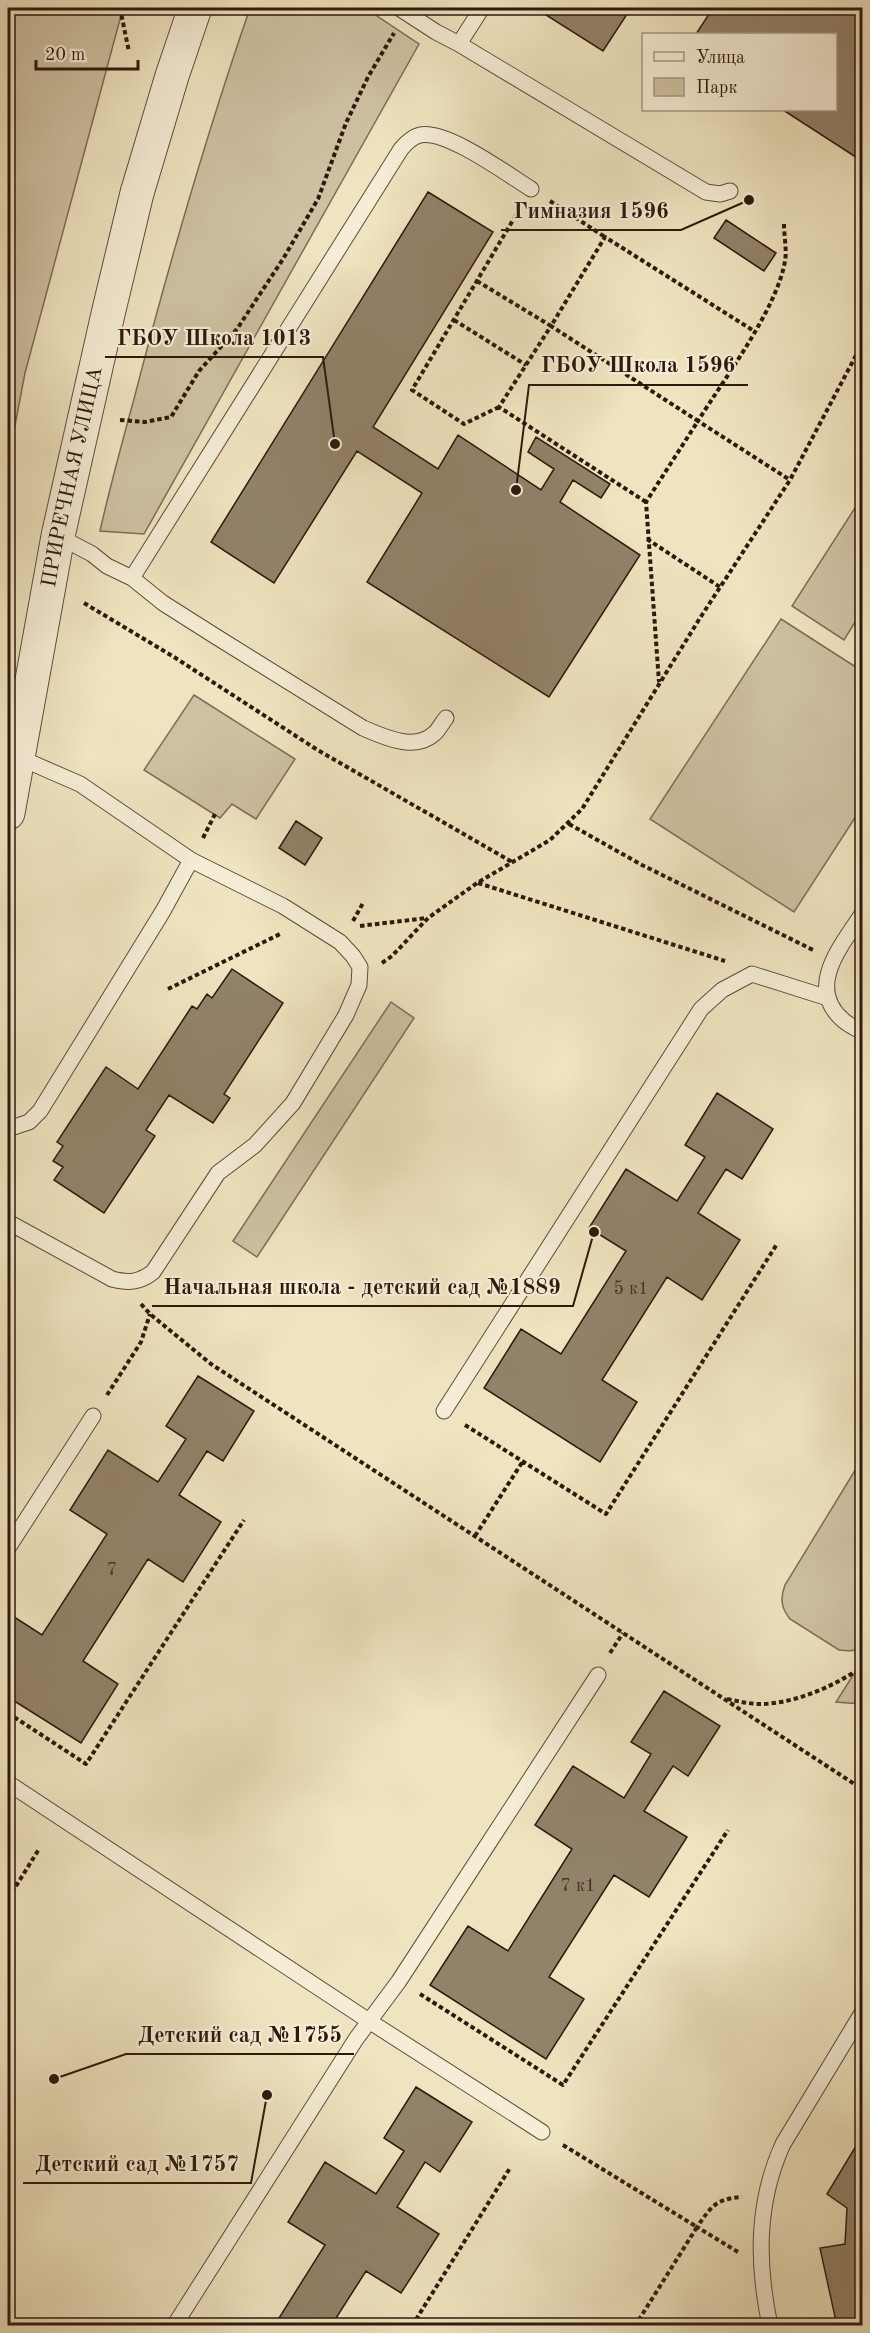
<svg xmlns="http://www.w3.org/2000/svg" width="870" height="2333" font-family="'Old Standard TT',serif">
	<rect width="100%" height="100%" fill="#efe4c0"/>
	<filter id="stains"><feTurbulence type="fractalNoise" baseFrequency=".00333" numOctaves="4"/><feColorMatrix values="0 0 0 0 .2 0 0 0 0 .09 0 0 0 0 .02 0 0 0 .5 -.17"/></filter>
	<radialGradient id="worn" r=".72"><stop offset=".6" stop-color="#630" stop-opacity="0"/><stop offset="1" stop-color="#630" stop-opacity=".3"/></radialGradient>
	<path fill="#cec1a2" stroke="#7e6c58" stroke-width="1.5" d="M8,8H123L25,373L8,462Z
		M250,8H365L419,44L144,534L100,531C110,486 122,443 134,399C168,267 206,136 250,8Z
		M862,497V611L844,640L792,606Z
		M781,619L862,671V807L794,912L650,819Z
		M194,695L295,759L256,819L232,804L220,818L144,770Z
		M391,1002L414,1018L257,1257L233,1241Z
		M862,1459V1647C855,1652 847,1651 839,1650L790,1619C781,1608 780,1598 785,1585Z
		M862,1661V1704L836,1702Z"/>
	<path fill="#92826a" stroke="#2e180d" stroke-width="1.5" d="M535,8H631L603,51Z
		M713,8H862V161L783,110H836V34H696Z
		M428,192L493,232L373,427L438,469L458,435L541,490L554,469L528,452L536,437L610,484L601,498L573,480L560,502L640,555L549,697L367,582L422,493L357,451L274,583L211,542Z
		M726,220L776,253L764,271L714,238Z
		M296,821L322,838L305,865L279,848Z
		M232,969L283,1003L224,1094L230,1098L213,1123L169,1095L146,1130L155,1136L104,1213L54,1180L63,1167L53,1161L63,1146L57,1142L106,1067L138,1089L192,1006L197,1009L207,994L212,998Z
		M717,1093L773,1129L742,1179L726,1169L698,1213L740,1240L702,1300L667,1277L602,1380L637,1402L600,1462L484,1388L521,1329L561,1354L626,1251L589,1228L626,1169L677,1201L705,1157L685,1145Z
		M198,1376L254,1411L223,1461L207,1451L179,1495L221,1522L183,1582L148,1559L83,1661L118,1684L81,1743L8,1697V1613L42,1635L107,1534L70,1510L108,1450L158,1482L186,1439L166,1426Z
		M664,1691L720,1726L688,1776L673,1766L644,1811L687,1837L649,1897L614,1875L549,1977L584,1999L546,2059L430,1985L468,1926L508,1951L572,1849L535,1825L573,1766L624,1798L651,1754L631,1742Z
		M416,2087L472,2122L440,2172L425,2162L397,2207L439,2234L401,2293L366,2271L331,2326H274L325,2245L288,2222L325,2162L376,2194L404,2151L384,2138Z
		M862,2136V2326H837L820,2248L845,2244L847,2208L827,2194Z"/>
	<g fill="none" stroke-linecap="round" stroke-linejoin="round">
		<defs>
			<path id="service" d="M399,8L436,32L459,44L706,192L720,194L730,191
				M459,44L482,8
				M58,536L92,554L107,566L132,578L163,603L215,636L363,728C384,737 415,752 435,733C439,729 442,723 446,718
				M132,578L401,149C406,143 412,137 420,135C446,129 507,174 531,189
				M862,914C842,945 805,987 843,1020C848,1025 856,1028 862,1032
				M8,1129L29,1122L40,1111L163,911L191,860
				M8,1222L112,1279C128,1283 139,1283 153,1272L218,1173L255,1145L293,1103L346,1015L359,985L360,967L353,956L340,942L283,906L191,860L80,784L18,757
				M444,1411L701,1009L722,990L752,974L828,998
				M8,1548L93,1416
				M8,1783L369,2021L542,2132
				M174,2326L356,2039L399,1981L598,1675
				M770,2326C757,2264 756,2203 783,2144L862,2013"/>
			<g id="tertiary">
				<path id="s1" d="M8,813L58,536L108,314L137,193L172,76L195,8"/>
			</g>
		</defs>
		<use href="#service" stroke="#5e4b3a" stroke-width="17"/>
		<use href="#tertiary" stroke="#5e4b3a" stroke-width="35"/>
		<path stroke="#2e180d" stroke-width="4" stroke-dasharray="4.5 3" stroke-linecap="butt" d="M120,8L129,52
			M550,201L605,237
			M784,224C784,236 787,250 785,261C777,309 724,379 698,421L790,480
			M477,281L551,326L605,237L754,331
			M454,320L526,365
			M499,407L464,424L412,390L519,210
			M120,420L145,422L171,417L199,371L237,329L283,259L318,199L346,123L368,77L394,33
			M646,502L499,407L551,326L698,421L646,502L659,682
			M647,539L720,587
			M84,603L174,657L316,749L512,862
			M569,824L642,865L813,950
			M203,838L215,814
			M478,883L725,961
			M353,921L363,903
			M360,926L427,918
			M382,963L392,956L428,918L477,883L550,840L582,809L700,618L790,480L862,344
			M168,989L280,934
			M141,1304L150,1314L211,1364L862,1789
			M107,1395L141,1342L150,1314
			M465,1425L606,1514L777,1244
			M475,1536L523,1461
			M610,1653L623,1633
			M727,1699C737,1701 746,1703 756,1704C792,1705 833,1687 862,1667
			M8,1713L86,1764L244,1520
			M8,1899L39,1849
			M420,1994L563,2085L728,1830
			M563,2145L697,2227L635,2326
			M738,2252L697,2227C712,2206 715,2199 742,2197
			M412,2326L510,2168"/>
		<use href="#service" stroke="#f5edd6" stroke-width="15"/>
		<use href="#tertiary" stroke="#f5edd6" stroke-width="33"/>
	</g>
	<g text-anchor="middle" dominant-baseline="central" stroke-width="4.5" stroke-linejoin="round" paint-order="stroke">
		<g font-size="18" fill="#473224">
			<text x="631" y="1289">5 к1</text>
			<text x="112" y="1570">7</text>
			<text x="578" y="1886">7 к1</text>
		</g>
		<g font-size="21" fill="#2e180d" stroke="#f5edd6">
			<text stroke="none"><textPath href="#s1" startOffset="342">ПРИРЕЧНАЯ УЛИЦА</textPath></text>
		</g>
	</g>
	<path fill="none" stroke="#2e180d" stroke-width="2" d="M749 200L681 230H501M335 444L323 357H105M516 490L529 385H748M594 1232L573 1306H152M54 2079L126 2054H354M267 2095L251 2183H23"/>
	<g fill="#2e180d" stroke="#f5edd6" stroke-width="2">
		<circle cx="749" cy="200" r="6"/>
		<circle cx="335" cy="444" r="6"/>
		<circle cx="516" cy="490" r="6"/>
		<circle cx="594" cy="1232" r="6"/>
		<circle cx="54" cy="2079" r="6"/>
		<circle cx="267" cy="2095" r="6"/>
	</g>
	<g font-size="22" text-anchor="middle" font-weight="bold" fill="#2e180d" stroke="#f5edd6" stroke-width="4.5" stroke-linejoin="round" paint-order="stroke">
		<text x="591" y="218">Гимназия 1596</text>
		<text x="214" y="345">ГБОУ Школа 1013</text>
		<text x="638" y="372">ГБОУ Школа 1596</text>
		<text x="362" y="1294">Начальная школа - детский сад №1889</text>
		<text x="240" y="2042">Детский сад №1755</text>
		<text x="137" y="2171">Детский сад №1757</text>
	</g>
	<rect width="870" height="2333" fill="none" stroke="#efe4c0" stroke-width="30"/>
	<rect x="9" y="9" width="852" height="2315" fill="none" stroke="#2e180d" stroke-width="3"/>
	<rect x="15" y="15" width="840" height="2303" fill="none" stroke="#2e180d" stroke-width="1.5"/>
	<rect x="642" y="33" width="195" height="78" fill="#f5edd6" stroke="#a59886" stroke-width="1.5"/>
	<rect x="654" y="52" width="30" height="9" fill="#f5edd6" stroke="#a59886" stroke-width="1.5"/>
	<text x="696" y="63" font-size="18" fill="#2e180d">Улица</text>
	<rect x="654" y="78" width="30" height="18" fill="#cec1a2" stroke="#a59886" stroke-width="1.5"/>
	<text x="696" y="93" font-size="18" fill="#2e180d">Парк</text>
	<path d="M36 60v9h102v-9" fill="none" stroke="#2e180d" stroke-width="3"/>
	<text x="45" y="60" font-size="18" fill="#2e180d" stroke="#f5edd6" stroke-width="4.5" paint-order="stroke">20 m</text>
	<rect width="100%" height="100%" filter="url(#stains)"/>
	<rect width="100%" height="100%" fill="url(#worn)"/>
</svg>
